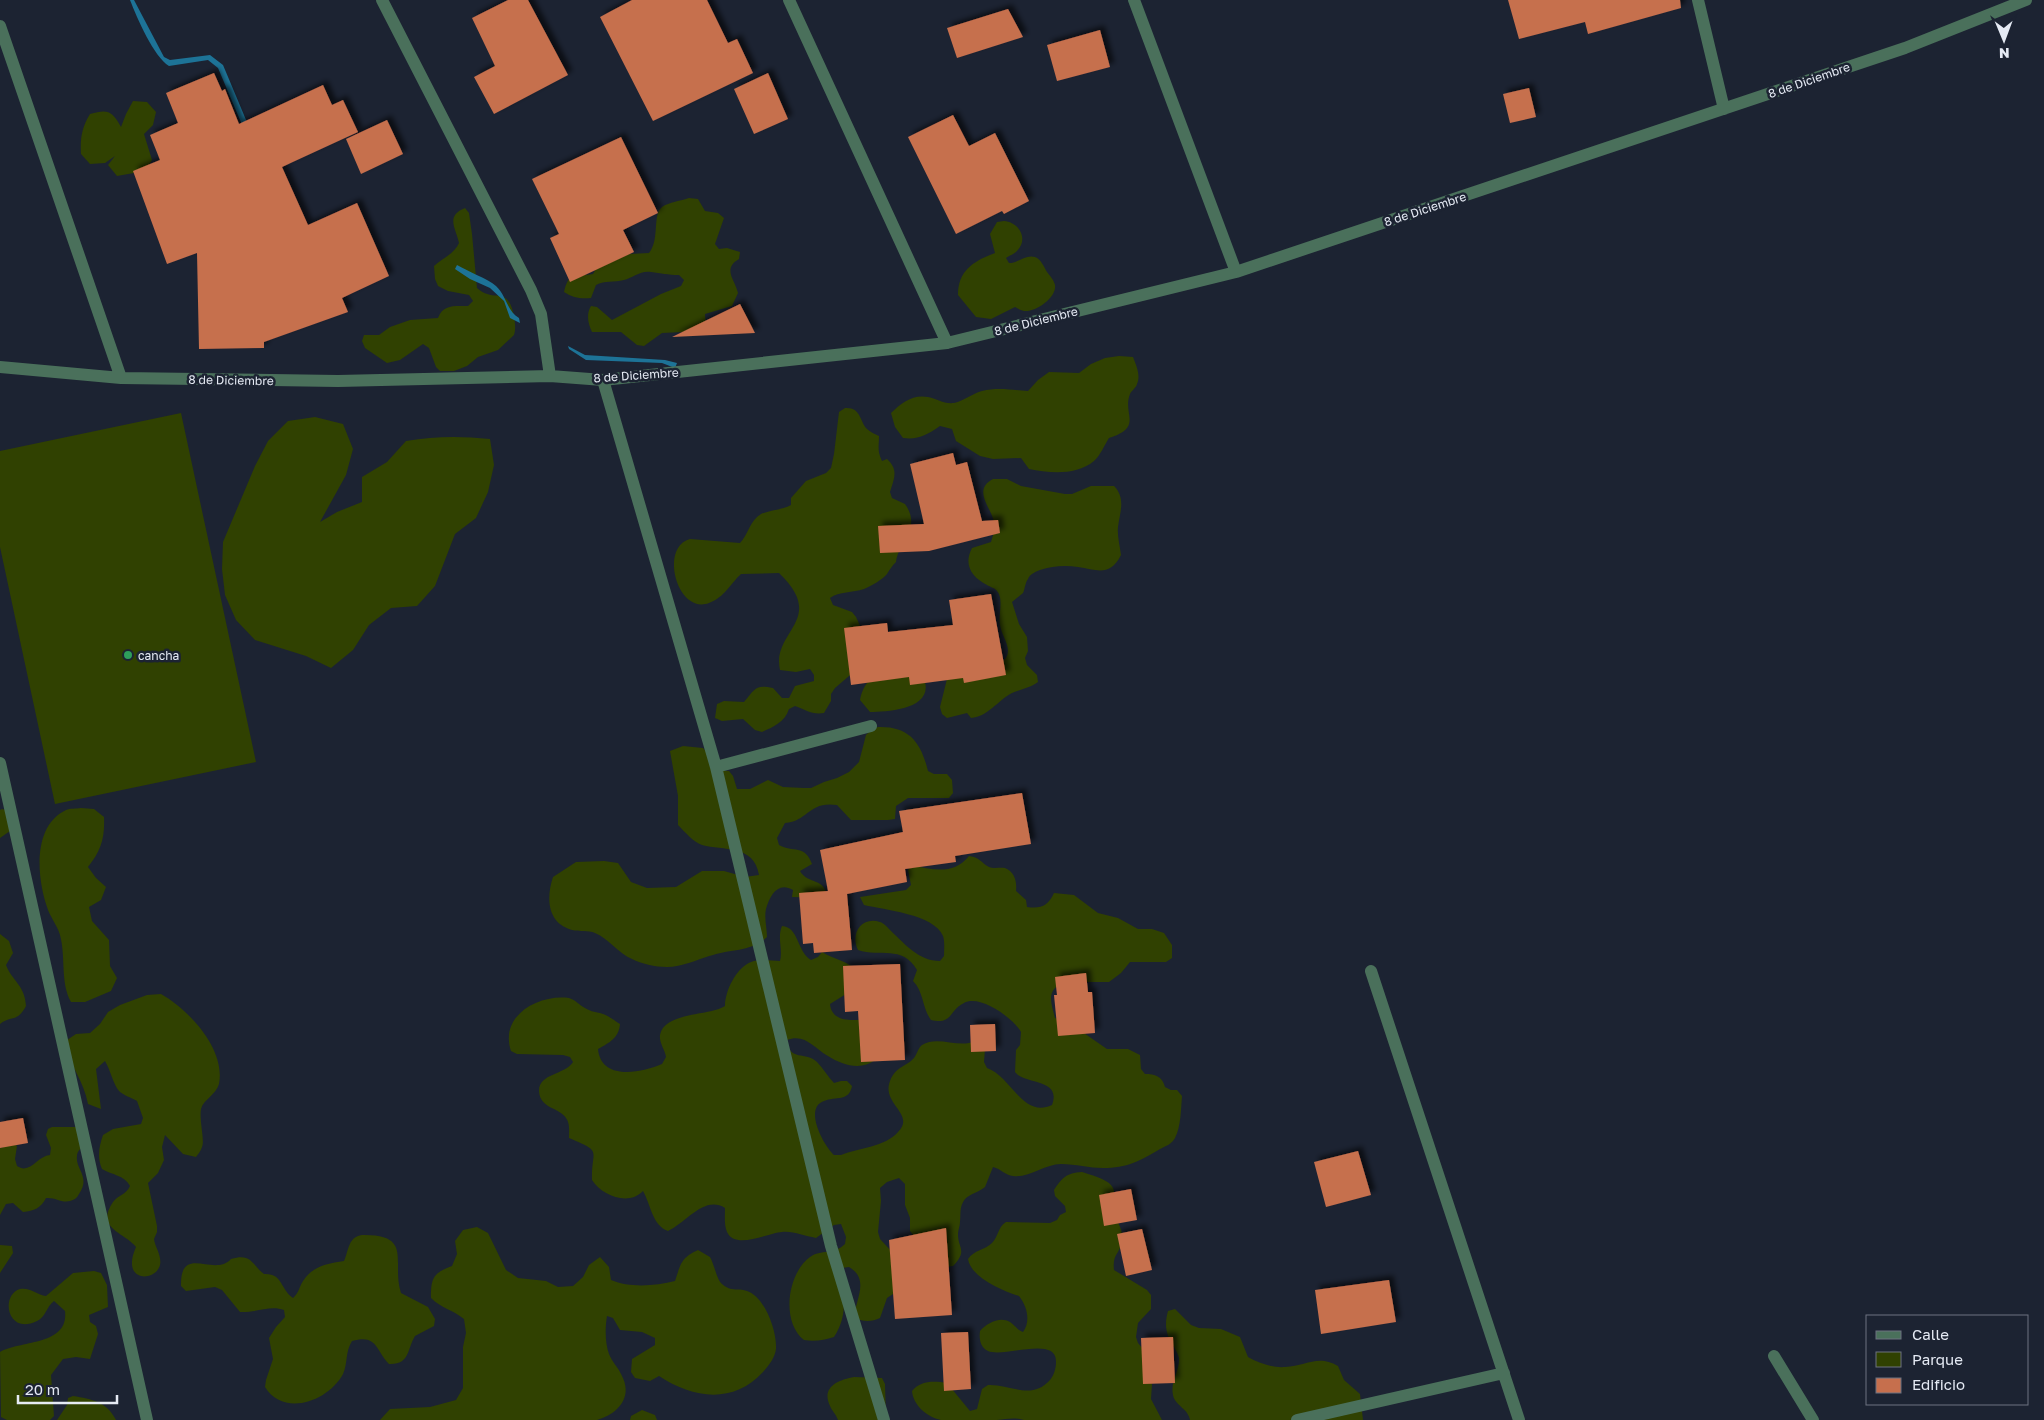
<svg xmlns="http://www.w3.org/2000/svg" width="2044" height="1420" font-family="'Golos Text',sans-serif">
	<defs>
		<filter id="shadow"><feDropShadow dx="4.5" dy="-4.5" stdDeviation="2.5" flood-color="#0009"/></filter>
	</defs>
	<rect width="100%" height="100%" fill="#1c2332"/>
	<path fill="#304101" d="M133,101L147,102L156,112L153,125L144,134L152,160L145,171L117,176L108,165L115,156L105,163L90,164L81,154C80,138 82,127 90,114C108,109 112,111 121,127L126,114Z
		M689,198L698,199L705,211L718,213L724,218L715,244L719,249L727,248L740,252L739,259C722,269 735,280 738,293L732,306L705,314L706,327L683,332L662,333L644,346L637,345L621,332H592C588,324 586,314 591,306L597,307L612,320L661,294L681,286L684,280L679,275C668,275 661,273 651,272C641,270 632,278 624,280C614,283 605,280 596,285L591,298C581,299 573,298 564,292C569,270 576,277 593,274L597,267L629,254L649,253C660,240 652,215 662,207C669,202 681,201 689,198Z
		M465,208L469,213L472,234L477,288C495,304 507,284 514,316C515,323 516,328 514,335L498,350L478,357L467,366L454,371H440L436,367L429,348L423,344L400,360L387,363L365,348L362,341L364,335H379L390,327L410,320L438,318C443,304 455,306 468,306L473,301L469,295L448,291L438,286L435,279L434,266C443,258 455,253 459,243C456,228 445,216 465,208Z
		M1004,221C1019,222 1029,239 1017,251C1014,254 1009,256 1006,258L1009,263C1018,263 1026,254 1035,257C1041,259 1044,267 1047,272C1050,276 1054,280 1055,285C1057,297 1037,311 1026,311C1021,311 1019,309 1015,307L991,319L976,317L958,295C958,270 974,261 995,253L990,234L997,222Z
		M1119,356L1133,357C1136,365 1141,375 1137,384C1136,388 1132,390 1130,394C1122,414 1144,427 1109,438C1105,444 1100,456 1094,461C1076,476 1049,473 1029,469L1021,458L993,459L980,456L956,441L952,429L940,426C927,435 918,440 903,438L895,427L891,413C901,403 913,394 928,397C938,399 943,404 954,403C964,401 973,393 982,391C998,387 1012,390 1028,391L1038,380L1049,372L1079,373L1091,364L1105,358Z
		M845,408C861,407 859,420 867,429C870,432 875,434 879,436C879,446 877,451 882,461L887,459C899,470 894,479 890,492L892,498L905,504C922,528 899,540 896,562C892,566 890,569 887,574C882,580 871,586 864,589C853,593 839,591 830,598L833,605L852,612L856,617L862,630L856,670L835,688L831,694V701L824,713C812,715 806,710 795,706L789,709C785,722 773,727 762,732L755,730L743,719L722,721L715,718L717,704L724,701L744,702C755,689 755,684 773,688L782,698H789L795,686L814,681V675L810,669L796,672L780,670C771,631 828,620 779,573L741,574C730,584 725,597 709,603C677,615 659,547 690,539L740,543C748,535 750,520 761,514C770,510 782,510 791,505V498L806,481L826,473L831,468L834,454L839,412Z
		M181,413L256,762L55,804L0,547V451Z
		M315,417L343,424L353,449L346,475L320,522L337,512L362,502V477L387,462L406,441C435,436 461,436 490,439L494,465L488,492L476,518L455,534L435,586L417,606L391,608L369,625L353,650L331,668L306,656L255,640L236,620L225,595L222,569L223,542L255,466L268,441L288,421Z
		M993,479H1007L1021,486L1065,494H1072L1091,486H1114C1126,498 1120,512 1118,527C1117,536 1120,546 1121,555C1110,577 1097,570 1078,567C1065,565 1052,566 1040,570C1035,572 1030,574 1028,579C1025,583 1025,589 1023,593L1012,602L1019,624L1027,637L1028,651L1025,658L1027,665L1037,675L1038,682C1030,688 1021,689 1012,693C997,701 989,716 971,718L967,713L947,718L942,714L940,707L948,675C964,672 1008,671 1008,651C1008,642 1001,634 1000,625C998,615 1004,599 997,591C995,588 990,587 987,585C972,577 963,565 972,548L991,542C993,536 995,529 994,522C991,507 972,490 993,479Z
		M897,661L925,682C932,709 888,712 870,712L860,700C864,678 879,673 897,661Z
		M878,727C909,726 921,742 928,771L934,774H947L952,780L953,793L949,798H908L896,806L895,819L888,820H851L837,805C808,801 809,821 785,823L777,838L779,845C793,853 805,844 812,864L800,871C808,885 826,877 827,898L792,897L793,890C778,881 770,895 766,909C764,917 767,929 767,937C751,952 732,949 713,955C701,958 689,964 677,966C664,969 644,965 632,959C618,953 609,939 595,933C588,930 580,932 572,930C547,923 546,898 553,877L576,862L604,861L618,863L631,882L647,888L676,887L702,871H724L745,877L759,875C754,844 723,851 702,845C693,842 685,832 678,825V796L670,751L683,746L703,748L722,771H729L733,776L737,789H750L768,780L783,787L804,788H811L824,782L837,778L849,772L859,762L866,735L872,729Z
		M81,808L94,809L104,817C105,838 101,851 88,867L96,878L106,887L101,900L89,907L92,921L109,940L110,966L117,978L111,991L85,1002H71C60,982 66,957 60,935C57,925 50,917 47,907C37,878 32,826 66,810C70,808 76,809 81,808Z
		M2,809L9,811L10,831L0,838V810Z
		M969,856C981,858 980,862 989,867C994,869 1000,867 1005,868C1015,872 1017,882 1016,891L1026,900L1027,907C1041,909 1048,906 1054,893L1074,895L1098,913L1118,918L1138,929H1152L1164,933L1172,945V958L1166,962H1130L1121,973L1109,982H1066C1045,989 1051,1002 1055,1018L1068,1022L1107,1049H1128L1140,1055L1141,1069L1145,1074C1155,1074 1162,1076 1165,1087L1171,1090H1177L1182,1096C1181,1108 1181,1127 1175,1138C1172,1144 1166,1146 1160,1149C1140,1161 1127,1168 1103,1168C1089,1168 1076,1164 1061,1164C1045,1164 1030,1178 1013,1176C1005,1175 1001,1169 993,1167L985,1187C979,1192 970,1194 965,1199C959,1207 961,1213 960,1222C960,1226 958,1230 958,1234C958,1249 968,1250 953,1266L946,1267L920,1244L910,1231V1218L905,1205V1184L899,1178L887,1182L880,1188L881,1201L878,1232L880,1239L894,1254L899,1290L887,1298L880,1318C872,1322 863,1322 855,1318C854,1300 871,1280 849,1267L842,1268C843,1294 849,1314 834,1337C824,1340 815,1342 804,1340C781,1322 787,1274 810,1257C821,1249 834,1255 845,1244L846,1237L841,1224L834,1225L816,1238C804,1236 794,1231 782,1232C768,1233 735,1250 727,1232C724,1225 725,1216 725,1208C704,1195 686,1223 668,1231C652,1225 651,1205 643,1191C629,1206 602,1196 592,1180C591,1148 604,1153 569,1138C569,1131 570,1123 566,1118C559,1107 540,1109 539,1091C539,1073 565,1075 573,1062L570,1057L563,1055L517,1054L511,1051C499,1016 538,994 569,998C576,1000 579,1005 585,1008C591,1012 597,1012 603,1014C609,1016 615,1021 620,1024C619,1038 609,1043 598,1049C601,1081 641,1073 662,1064L666,1057C665,1050 659,1043 660,1035C664,1012 710,1016 725,1006C725,991 736,968 751,962C760,959 771,961 780,961C783,949 777,938 782,926C799,927 797,952 811,960L818,957L822,952C835,960 850,961 857,972L846,994L830,1004C832,1024 855,1020 869,1019L875,1060C861,1071 842,1065 828,1056C814,1048 805,1033 787,1040C789,1062 806,1051 817,1062C823,1068 828,1077 834,1083L841,1081H847L852,1086C849,1102 836,1096 824,1101C803,1108 824,1146 834,1155H841C859,1148 885,1147 898,1132C916,1114 881,1104 890,1081C896,1066 906,1067 914,1058C917,1054 918,1048 922,1045C938,1035 959,1049 975,1041L985,1049L984,1062L987,1068C1011,1076 1023,1119 1052,1105C1062,1078 1025,1085 1015,1072L1016,1050L1020,1045L1021,1032C1013,1018 980,994 964,1003C949,1010 953,1025 931,1020C922,1008 924,992 913,981L917,970C902,944 880,958 858,950C850,934 861,916 880,922C884,923 888,928 891,931C906,945 919,961 940,961L944,956C944,950 945,942 943,936C934,914 884,910 864,905L860,897L906,890L911,885L908,870L912,865C933,870 954,875 969,856Z
		M0,934L9,941L13,953L6,965C12,981 25,985 26,1006C17,1023 11,1015 0,1024Z
		M161,994C188,1009 226,1049 219,1084C216,1095 203,1100 201,1109C199,1121 205,1140 202,1147C201,1151 198,1154 196,1157L183,1154L165,1135L162,1147L164,1160L158,1173L148,1183L157,1226V1232L154,1239C155,1247 162,1256 160,1265C156,1282 120,1283 136,1247C124,1232 95,1229 113,1202C118,1195 126,1195 130,1186C124,1175 112,1175 102,1169C97,1157 99,1147 103,1135L113,1129L141,1124L143,1118L137,1101C132,1098 123,1095 119,1091C114,1086 110,1069 105,1061L96,1069L101,1109L88,1104C84,1081 69,1064 64,1042L76,1034L90,1033L100,1024L108,1012L120,1005L147,995Z
		M52,1127H78L83,1146C80,1149 77,1152 77,1156C75,1169 91,1177 79,1194C77,1198 74,1200 70,1201C61,1203 55,1197 46,1198C41,1208 34,1211 23,1212L13,1203L6,1204L0,1215V1148L14,1144L17,1146L15,1159L17,1166C30,1175 37,1156 50,1155L51,1148L46,1135L48,1129Z
		M1082,1172C1091,1175 1113,1180 1114,1191C1115,1198 1112,1205 1114,1211C1116,1222 1124,1229 1122,1241C1120,1254 1112,1254 1114,1270L1147,1290L1151,1295V1309L1138,1323L1136,1337L1138,1343L1143,1349L1152,1384L1151,1399L1162,1420H1024C1014,1417 1007,1419 997,1420C983,1420 954,1420 941,1420C927,1417 913,1405 912,1391C921,1380 934,1381 947,1383L970,1411L977,1409L982,1389L988,1385C1011,1384 1031,1401 1050,1380C1054,1375 1056,1368 1056,1362C1057,1335 1004,1358 988,1351C980,1347 979,1339 980,1331C987,1323 1000,1316 1010,1322C1015,1325 1017,1330 1023,1332C1031,1321 1027,1306 1019,1296C1003,1291 971,1278 968,1259C974,1250 985,1250 992,1243C999,1236 997,1228 1006,1222L1050,1223L1057,1220L1060,1215L1066,1212L1065,1206L1055,1196L1054,1190C1062,1178 1066,1173 1082,1172Z
		M477,1227L488,1233L506,1270L518,1278L546,1281L558,1287L573,1286L583,1277L589,1265L600,1257L609,1267L611,1280C630,1288 655,1286 675,1281C681,1263 681,1258 698,1250L710,1257C714,1264 717,1280 722,1284C732,1293 738,1287 747,1291C765,1297 777,1331 776,1349C775,1358 768,1366 763,1372C733,1405 692,1398 659,1376L650,1381L635,1378L631,1372L632,1359L655,1345V1338L642,1332L620,1330L613,1318L607,1316C605,1328 605,1343 609,1354C612,1362 618,1367 621,1374C634,1397 618,1414 597,1420H380L390,1409L430,1407L456,1400L463,1388V1347L466,1333L464,1319C453,1310 441,1308 431,1298C431,1278 433,1273 452,1266L457,1254L455,1241L463,1230Z
		M362,1235C414,1234 391,1262 401,1293L428,1307L435,1319L434,1326L415,1336C407,1349 410,1365 389,1364C375,1349 377,1334 352,1341C345,1352 348,1363 343,1374C328,1402 283,1417 265,1387L266,1380L273,1359L269,1338L276,1327L285,1317L284,1310C270,1305 255,1313 240,1312L222,1290L215,1287L186,1291L181,1286C180,1243 214,1278 231,1259C252,1253 251,1264 264,1274C283,1273 280,1289 293,1298C299,1293 299,1287 303,1281C314,1265 327,1264 344,1261C349,1250 348,1237 362,1235Z
		M0,1245L12,1246L13,1253L0,1273Z
		M94,1271L101,1273L107,1285L108,1307L89,1315L90,1322L96,1326L98,1334L90,1359L76,1357L63,1359L51,1375L54,1416L50,1420H7L1,1417L0,1352C20,1340 69,1346 65,1311L54,1301C46,1307 46,1317 37,1321C7,1336 0,1295 20,1289C30,1287 37,1295 46,1296L73,1273Z
		M1175,1309L1191,1325L1199,1328L1221,1329L1240,1337L1248,1357C1259,1363 1272,1368 1285,1367C1306,1366 1318,1354 1338,1366L1344,1380L1360,1394L1363,1420H1190C1188,1408 1175,1406 1173,1395C1170,1381 1180,1371 1179,1358C1178,1354 1176,1351 1174,1347C1166,1335 1164,1325 1168,1311Z
		M854,1377L882,1378L885,1384L886,1420H838C836,1414 832,1411 830,1406C821,1387 838,1380 854,1377Z
		M73,1396C92,1399 107,1402 116,1420H57L67,1405L68,1398Z
		M642,1410L655,1415L657,1420H630L631,1416Z"/>
	<path fill="#1d7397" d="M130,0H134L164,57L170,60L210,55L223,65L267,170L262,172L218,68L208,60L169,66C154,57 137,18 130,0Z
		M457,265C467,271 488,279 496,286C506,295 507,311 519,318L520,323L510,318L504,301L490,288L470,279L455,269Z
		M568,346L585,355L665,360L677,363L675,368L662,363L586,360L569,349Z"/>
	<path fill="#c66f4d" filter="url(#shadow)" d="M508,0H528L568,75L494,114L474,77L495,66L472,18Z
		M632,0H707L728,43L737,39L753,73L653,121L600,17Z
		M1508,0H1680L1681,8L1588,34L1585,22L1519,39Z
		M1008,9L1023,37L957,58L947,28Z
		M1100,30L1110,67L1057,81L1047,45Z
		M214,73L222,91L225,89L239,124L323,85L332,105L343,100L358,132L282,167L308,225L357,203L389,276L342,298L348,312L264,342V348L199,349L197,253L167,264L133,171L160,160L150,135L178,123L166,93Z
		M768,73L788,119L754,134L734,89Z
		M1529,88L1536,117L1510,123L1503,94Z
		M953,115L969,146L995,133L1029,201L1004,214L1002,211L956,234L908,137Z
		M387,120L403,154L361,174L346,139Z
		M621,137L658,213L623,230L634,252L570,282L550,238L559,234L532,179Z
		M740,304L755,333L672,337Z
		M953,453L956,465L967,462L982,521L998,520L1000,533L929,551L880,553L878,526L924,524L910,464Z
		M991,594L1006,675L964,683L963,678L910,685L909,677L851,685L844,628L887,623L888,632L953,625L949,600Z
		M1022,793L1031,844L955,856L956,862L905,869L907,882L847,894L852,950L814,953L813,943L803,944L799,893L828,891L820,850L903,832L899,811Z
		M900,964L905,1060L861,1062L858,1011L845,1012L843,966Z
		M1086,973L1088,992H1092L1095,1033L1058,1036L1054,995H1057L1055,977Z
		M995,1024L996,1051L971,1052L970,1025Z
		M23,1118L28,1143L0,1148V1122Z
		M1358,1151L1371,1195L1326,1207L1314,1162Z
		M1131,1189L1137,1220L1104,1226L1099,1195Z
		M946,1228L952,1315L895,1319L889,1240Z
		M1142,1229L1152,1270L1126,1276L1117,1234Z
		M1389,1280L1396,1322L1321,1334L1315,1290Z
		M968,1332L971,1389L944,1391L941,1333Z
		M1173,1337L1175,1383L1143,1384L1141,1338Z"/>
	<g fill="none" stroke-linecap="round" stroke-linejoin="round">
		<path stroke="#4a705b" stroke-width="12" d="M382,0L531,290L541,314L550,376
			M789,0L947,343
			M1134,0L1236,272
			M1698,0L1724,109
			M0,26L121,378
			M0,367L121,378L338,381L550,376L603,380L947,343L1236,272L1905,48L2026,0
			M603,380L716,767L831,1246L884,1420
			M0,763L147,1420
			M716,767L871,726
			M1371,971L1519,1420
			M1774,1356L1813,1420
			M1297,1420L1504,1373"/>
	</g>
	<circle fill="#2e9e5b" stroke="#1c2332" stroke-width="2" cx="128" cy="655" r="5"/>
	<g text-anchor="middle" dominant-baseline="central" stroke-width="5" stroke-linejoin="round" paint-order="stroke">
		<g font-size="12" fill="#e5eaf4" stroke="#1c2332">
			<text transform="translate(1809 80) rotate(-19)">8 de Diciembre</text>
			<text transform="translate(1425 209) rotate(-18)">8 de Diciembre</text>
			<text transform="translate(1036 321) rotate(-14)">8 de Diciembre</text>
			<text transform="translate(636 375) rotate(-4)">8 de Diciembre</text>
			<text transform="translate(231 380) rotate(1)">8 de Diciembre</text>
		</g>
		<g font-size="12" fill="#e5eaf4" stroke="#1c2332" text-anchor="start">
			<text x="138" y="655">cancha</text>
		</g>
	</g>
	<rect x="1866" y="1315" width="162" height="90" fill="#1c2332" stroke="#6c7380"/>
	<rect x="1876" y="1331" width="25" height="8" fill="#4a705b" stroke="#6c7380"/>
	<text x="1912" y="1340" font-size="15" fill="#e5eaf4">Calle</text>
	<rect x="1876" y="1352" width="25" height="15" fill="#304101" stroke="#6c7380"/>
	<text x="1912" y="1365" font-size="15" fill="#e5eaf4">Parque</text>
	<rect x="1876" y="1378" width="25" height="15" fill="#c66f4d" stroke="#6c7380"/>
	<text x="1912" y="1390" font-size="15" fill="#e5eaf4">Edificio</text>
	<g transform="translate(2004 40) rotate(179)" stroke="#1c2332" stroke-width="4" paint-order="stroke">
	<path d="M0-4L9 19L0 12L-9 19Z" fill="#e5eaf4"/>
	<text y="-8" font-size="14" font-weight="bold" text-anchor="middle" fill="#e5eaf4">N</text>
	</g>
	<path d="M18 1395v8h99v-8" fill="none" stroke="#e5eaf4" stroke-width="2.5"/>
	<text x="25" y="1395" font-size="15" fill="#e5eaf4" stroke="#1c2332" stroke-width="4" paint-order="stroke">20 m</text>
</svg>
